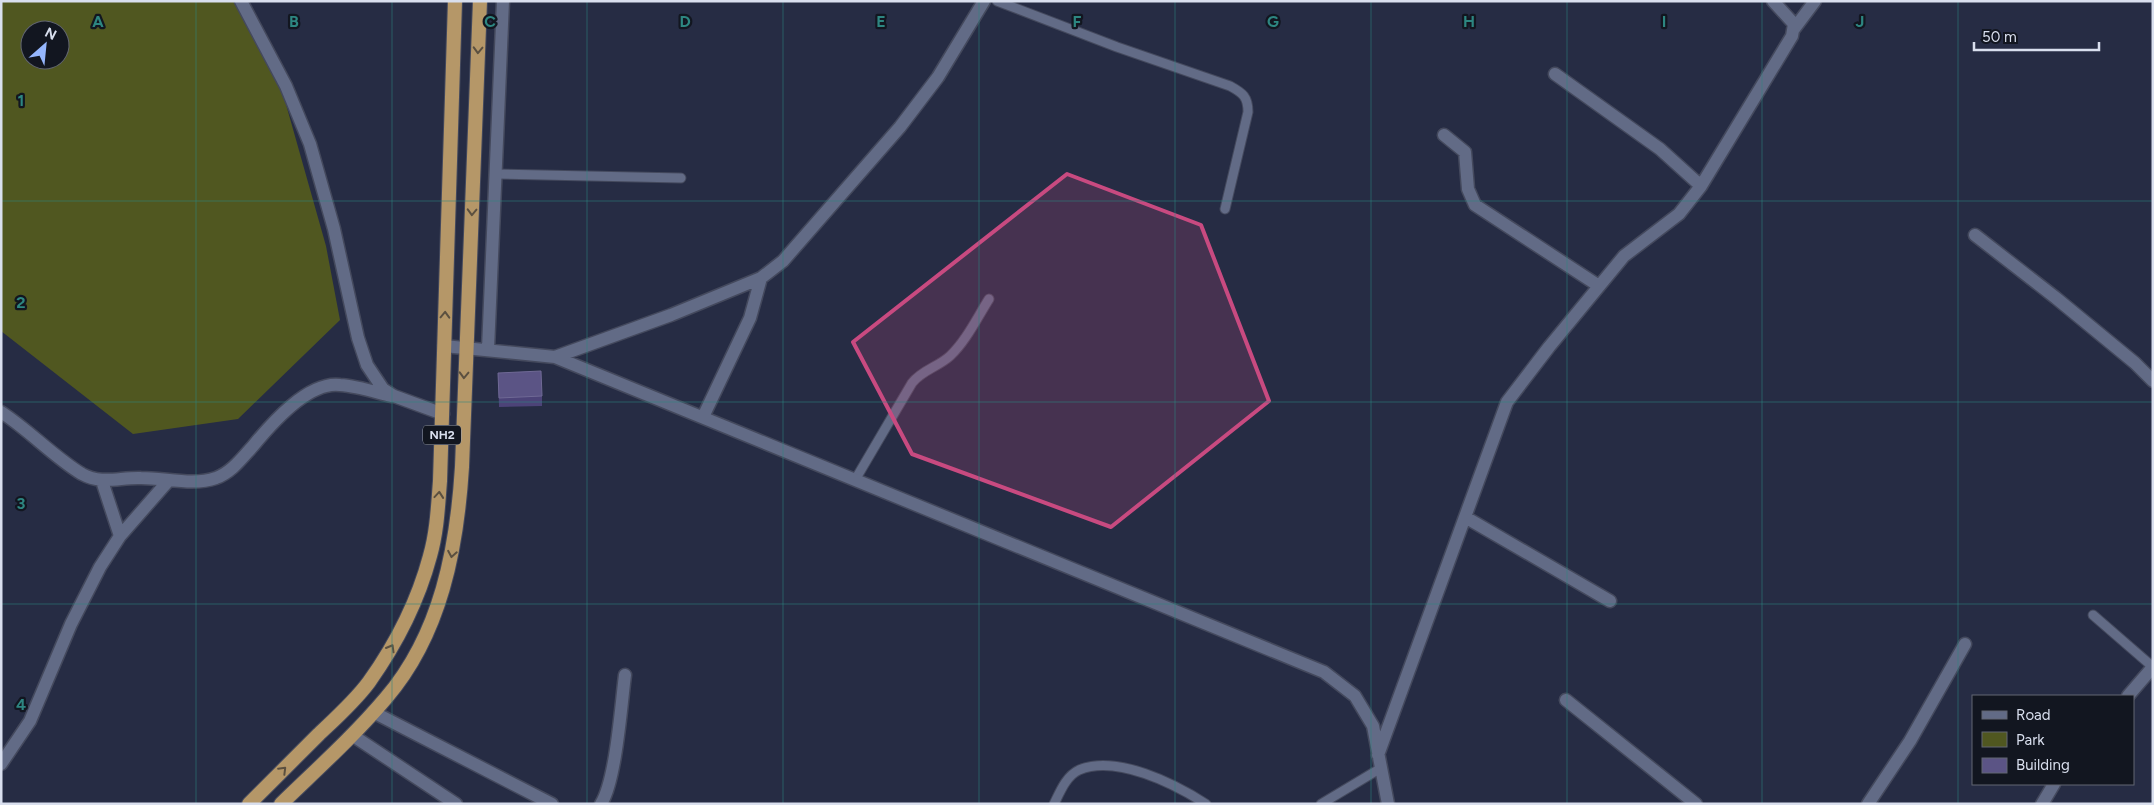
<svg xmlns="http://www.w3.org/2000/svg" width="2154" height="805" font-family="Figtree,sans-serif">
	<rect width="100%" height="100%" fill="#262c44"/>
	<path fill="#505720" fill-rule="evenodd" d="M1,1H246L267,37L326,246L340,320L238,419L133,434L1,331ZM30,30H60V60H30Z"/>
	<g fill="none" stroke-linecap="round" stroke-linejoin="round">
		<defs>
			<path id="service" d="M997,1L1117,47L1230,86C1243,93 1248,97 1248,112L1225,209
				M496,174L681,178
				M855,480L912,383C922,370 938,367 950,356C966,341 977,318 989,299
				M2093,615L2153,667
				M1054,804C1060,792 1066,776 1079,770C1116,754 1175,784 1206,804
				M1321,804L1381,768"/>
			<path id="minor" d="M241,1L286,86L310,144L334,229L358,338L367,365L383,389L394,396L443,414
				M1794,29L1815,1
				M1555,74L1660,149L1701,186
				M1444,135L1465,152L1468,189L1475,205L1599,286
				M1975,235L2056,298L2135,363L2153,381
				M444,346L555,357L1324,672L1355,696L1373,726L1388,804
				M488,349L503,1
				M555,357L671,315L761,278L783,261L900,127L938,77L984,1
				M1,412C29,430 55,458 82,474C102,485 120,477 141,478C166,478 193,486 216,478C232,472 242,458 253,446C271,424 308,381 340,385C357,386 375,392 391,396
				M703,417L750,318L761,278
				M102,481L120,536
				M1465,517L1610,601
				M2128,696L2153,667
				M1566,700L1696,804
				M373,712L552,804
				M352,735L456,804
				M1378,755L1507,402L1549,347L1624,256L1679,214L1701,186L1792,36L1794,24L1773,1
				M1,764L30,721L71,624L100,567L120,536L169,480
				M601,804C616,780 621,706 625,675
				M1868,804L1910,741L1965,644
				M2042,804L2054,784"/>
			<path id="trunk" d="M249,804C272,781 296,757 319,734C336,718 355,701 369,682C396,644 418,601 430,556C437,532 438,506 440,481L455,1
				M281,804C317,769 354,736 386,698C441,634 457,548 462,467L480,1"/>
		</defs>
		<use href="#service" stroke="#44495d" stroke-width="11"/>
		<use href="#minor" stroke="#44495d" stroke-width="15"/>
		<use href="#trunk" stroke="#44495d" stroke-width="16"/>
		<use href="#service" stroke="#626b86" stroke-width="9"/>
		<use href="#minor" stroke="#626b86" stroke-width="12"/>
		<use href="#trunk" stroke="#b59768" stroke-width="14"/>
	</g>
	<path fill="#4c4378" d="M498,373L542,396V406L499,407Z"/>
	<path fill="#5b5485" stroke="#6f6995" d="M541,371L542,396L499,398L498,373Z"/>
	<defs><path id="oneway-chevron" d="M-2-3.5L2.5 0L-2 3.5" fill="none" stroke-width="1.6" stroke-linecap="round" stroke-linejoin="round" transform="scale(1.25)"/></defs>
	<g stroke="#5b5040">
		<use href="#oneway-chevron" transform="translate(478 50) rotate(92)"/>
		<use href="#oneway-chevron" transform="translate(472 212) rotate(92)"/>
		<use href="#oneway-chevron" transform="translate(445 315) rotate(-88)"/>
		<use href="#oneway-chevron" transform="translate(464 375) rotate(92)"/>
		<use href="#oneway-chevron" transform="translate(439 495) rotate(-85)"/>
		<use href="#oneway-chevron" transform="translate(452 554) rotate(100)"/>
		<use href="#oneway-chevron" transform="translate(391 648) rotate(-60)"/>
		<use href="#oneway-chevron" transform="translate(283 770) rotate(-45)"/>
	</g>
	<path fill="#c84a80" fill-opacity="0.2" stroke="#c84a80" stroke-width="4" stroke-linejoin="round" d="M1067,174L1201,225L1269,401L1111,527L912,454L853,342Z"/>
	<path fill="none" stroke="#2d8681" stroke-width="1" stroke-opacity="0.55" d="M196,1V804M392,1V804M587,1V804M783,1V804M979,1V804M1175,1V804M1371,1V804M1567,1V804M1762,1V804M1958,1V804M1,201H2153M1,402H2153M1,604H2153"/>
	<g text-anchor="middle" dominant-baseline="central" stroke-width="4.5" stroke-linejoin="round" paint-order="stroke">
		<rect fill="#121620" stroke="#9da3b0" stroke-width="1" x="423" y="425.5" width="38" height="19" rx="4"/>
		<g font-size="12" font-weight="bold" fill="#d9dfee">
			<text x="442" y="435">NH2</text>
		</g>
	</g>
	<g font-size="16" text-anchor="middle" font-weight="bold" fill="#2d8681" stroke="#121620" stroke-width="4.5" stroke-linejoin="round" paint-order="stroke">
		<text x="98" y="27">A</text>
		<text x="294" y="27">B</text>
		<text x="490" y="27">C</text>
		<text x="685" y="27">D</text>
		<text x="881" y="27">E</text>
		<text x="1077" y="27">F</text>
		<text x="1273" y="27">G</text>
		<text x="1469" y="27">H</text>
		<text x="1664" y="27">I</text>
		<text x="1860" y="27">J</text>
		<text x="21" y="106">1</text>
		<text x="21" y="308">2</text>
		<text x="21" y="509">3</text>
		<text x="21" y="710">4</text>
	</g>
	<rect width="2154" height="805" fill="none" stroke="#d9dfee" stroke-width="5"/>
	<rect x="1972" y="695" width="162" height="90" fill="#121620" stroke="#626672"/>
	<rect x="1982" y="711" width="25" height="8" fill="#626b86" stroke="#626672"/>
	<text x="2016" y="720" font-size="15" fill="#d9dfee">Road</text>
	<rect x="1982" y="732" width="25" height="15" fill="#505720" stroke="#626672"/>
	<text x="2016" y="745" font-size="15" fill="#d9dfee">Park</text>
	<rect x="1982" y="758" width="25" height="15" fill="#5b5485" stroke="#626672"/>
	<text x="2016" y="770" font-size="15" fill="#d9dfee">Building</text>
	<g transform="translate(45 45) rotate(27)"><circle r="24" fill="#121620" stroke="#626672"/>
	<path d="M0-4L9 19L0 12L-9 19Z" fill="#95b6fd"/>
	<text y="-8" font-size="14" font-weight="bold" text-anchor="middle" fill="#d9dfee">N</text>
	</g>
	<path d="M1974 42v8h125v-8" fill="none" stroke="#d9dfee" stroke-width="2.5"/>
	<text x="1982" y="42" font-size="15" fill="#d9dfee" stroke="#121620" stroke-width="4" paint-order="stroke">50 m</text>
</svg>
